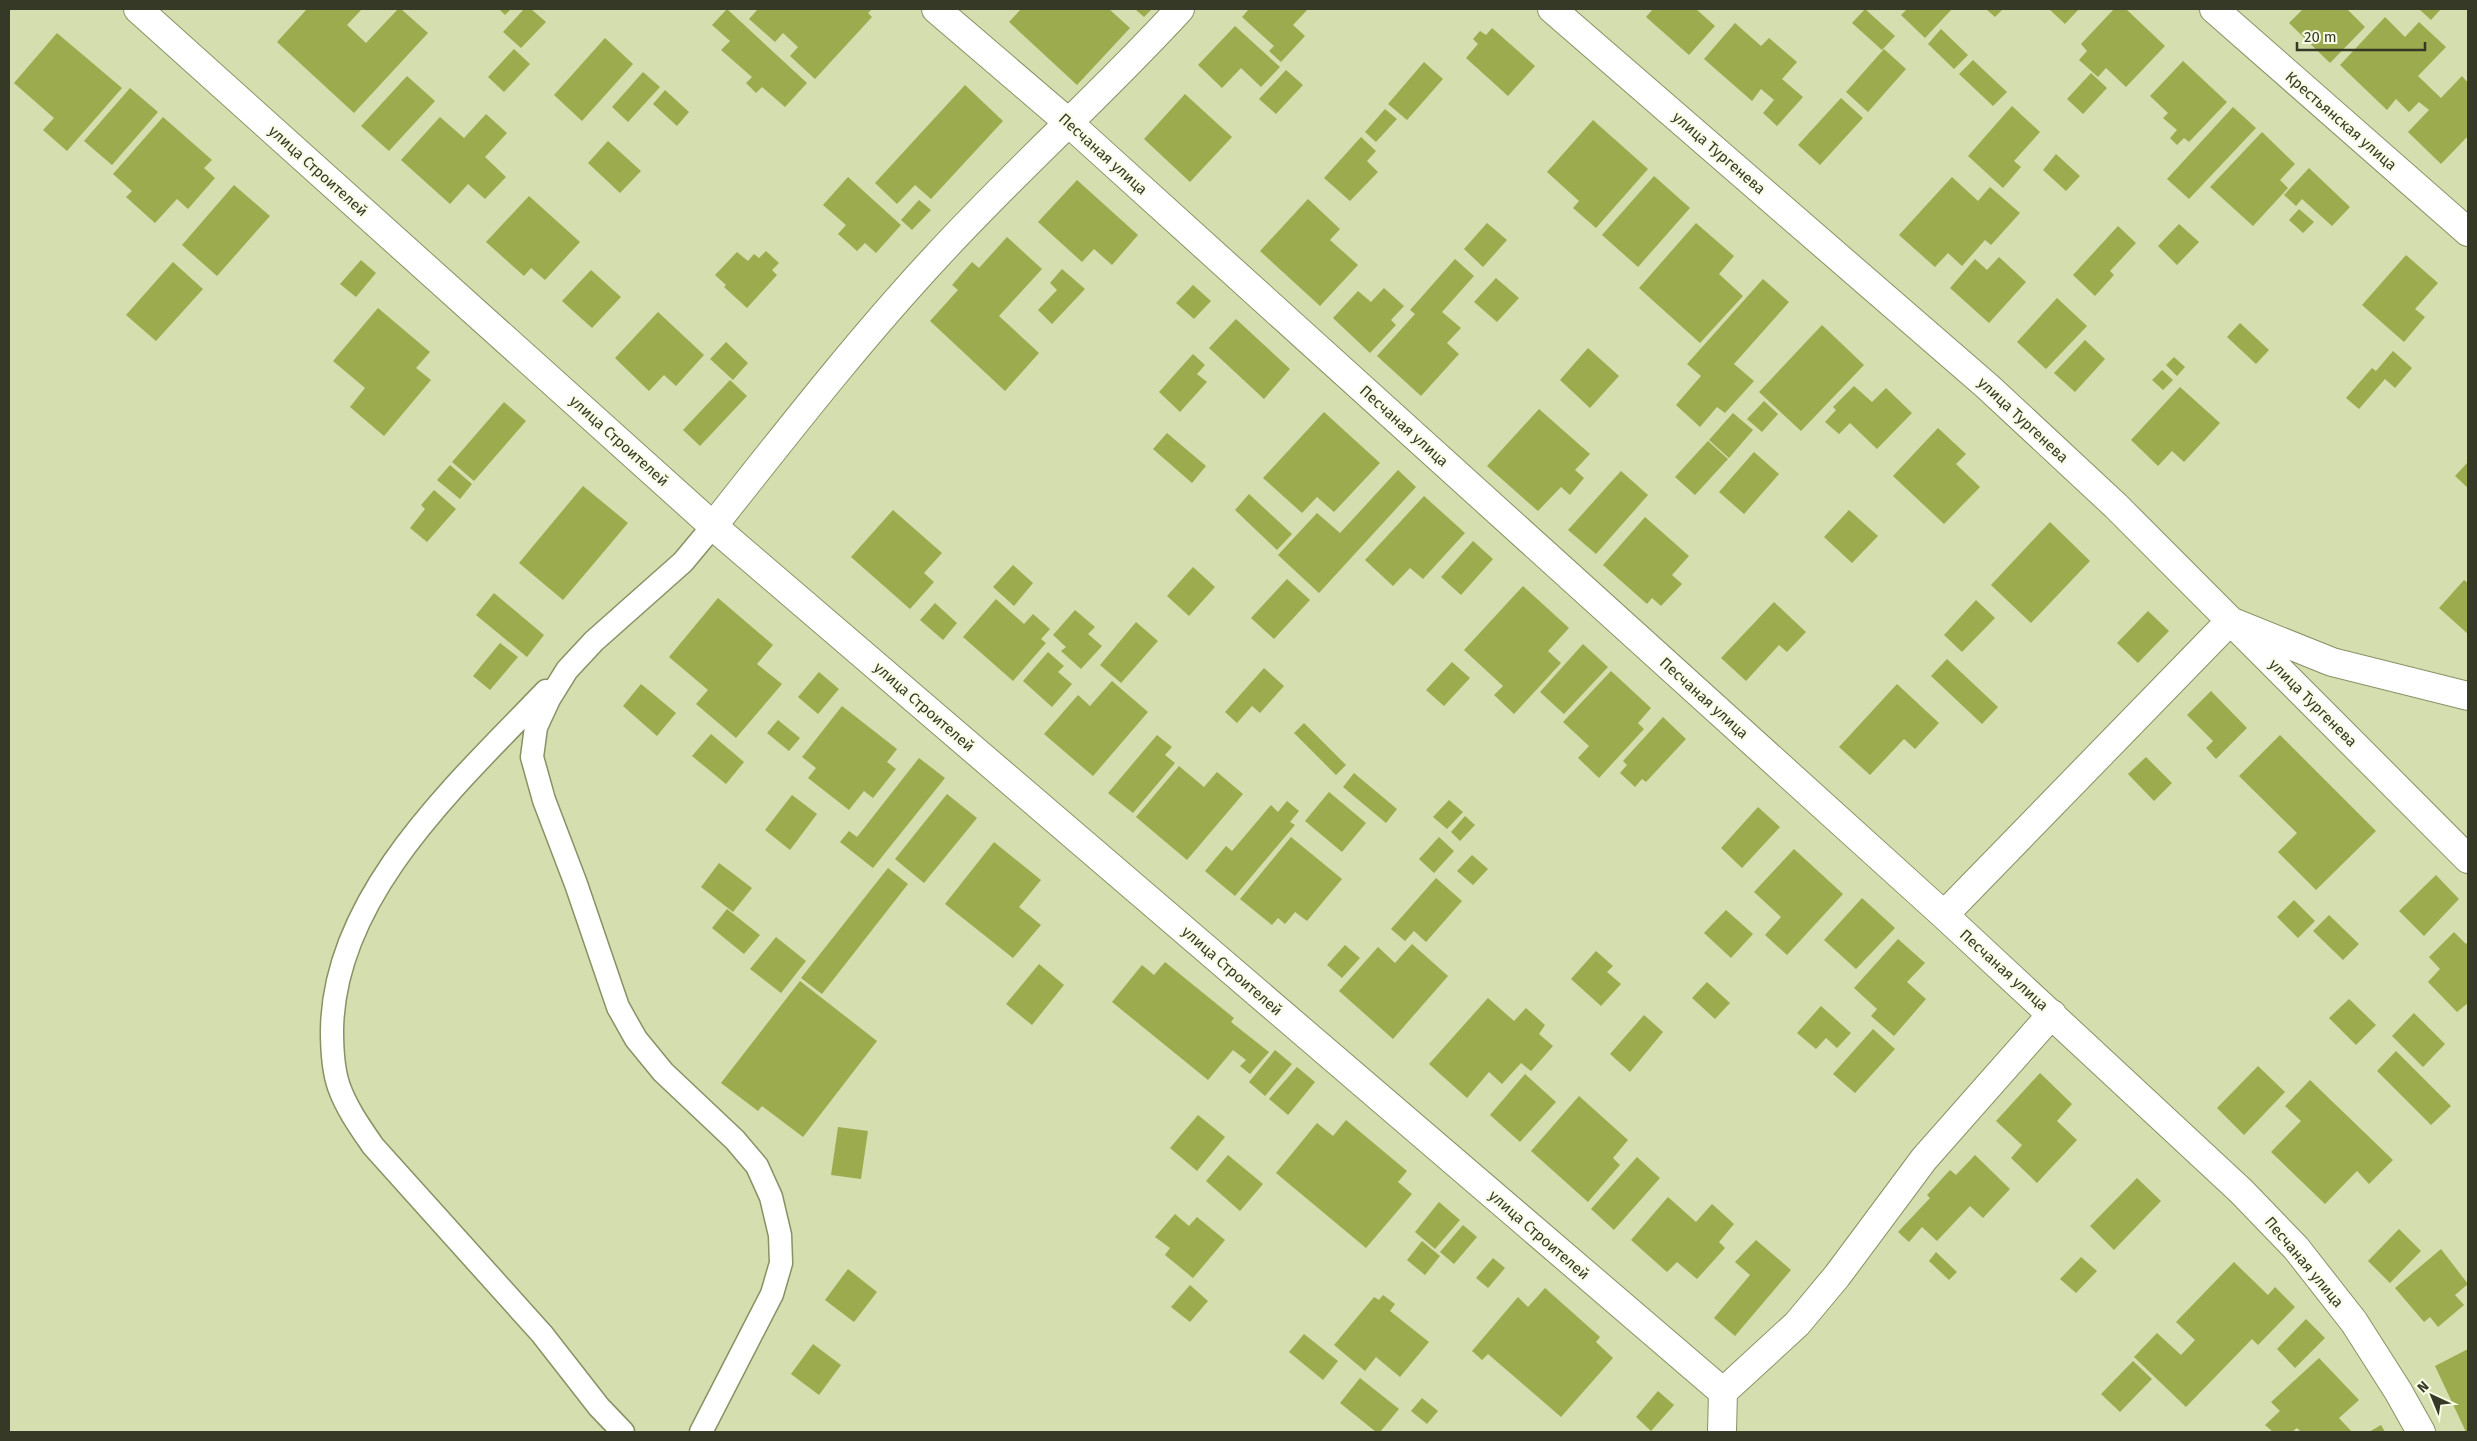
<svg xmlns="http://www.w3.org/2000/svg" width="2477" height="1441" font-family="'Fira Sans',sans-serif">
	<rect width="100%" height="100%" fill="#d4deae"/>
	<path fill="#9cab4e" d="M307,9H362L347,25L366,43L398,9H401L428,33L354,113L277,42Z
		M499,9H511L505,15Z
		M524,9H531L546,22L521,48L503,32Z
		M727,9L807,83L785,107L762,87L756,93L746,83L752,77L721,50L730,41L712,25Z
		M758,9H872L868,13L872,17L815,79L790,56L798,47L783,33L775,42L749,19Z
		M1021,9H1109L1130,28L1077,85L1009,22Z
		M1135,9H1152L1144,17Z
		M1249,9H1308L1293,25L1305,36L1281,62L1269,51L1274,46L1242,17Z
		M1653,9H1696L1715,26L1689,55L1646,17Z
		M1865,9L1895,36L1882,50L1852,23Z
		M1907,9H1952L1925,38L1901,15Z
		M1986,9H2003L1995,17Z
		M2049,9H2079L2065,24Z
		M2114,9H2126L2165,46L2126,87L2106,68L2098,77L2079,60L2087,51L2081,44Z
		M2303,9H2347L2365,27L2330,63L2289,23Z
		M2419,9H2441L2431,20Z
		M2385,17L2405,37L2419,22L2446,47L2418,76L2441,98L2462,76L2468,83V136L2441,164L2408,132L2429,110L2419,102L2409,112L2396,99L2387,110L2340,65Z
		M1735,23L1761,46L1769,38L1797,62L1782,79L1803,97L1777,126L1763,113L1774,100L1761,89L1752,101L1704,59Z
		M1235,26L1280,67L1261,87L1241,68L1222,88L1198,65Z
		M1492,28L1535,66L1508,96L1466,58L1478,44L1473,39L1480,31L1486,35Z
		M1941,29L1968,55L1954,69L1928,44Z
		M57,33L122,88L67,151L43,130L54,118L14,83Z
		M605,38L633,64L582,121L554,95Z
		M514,49L530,64L504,92L488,77Z
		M1884,49L1906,69L1868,112L1846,92Z
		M1973,60L2007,92L1993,106L1959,74Z
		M2183,61L2227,102L2189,142L2184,138L2177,145L2170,138L2177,130L2163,118L2168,113L2150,96Z
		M1424,62L1443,79L1407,120L1388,104Z
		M1286,70L1303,85L1276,114L1259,99Z
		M643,72L660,87L628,122L612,107Z
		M2091,73L2107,88L2083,114L2067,99Z
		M407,76L435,101L389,151L361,126Z
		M965,85L1003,121L931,199L915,185L897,204L875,183Z
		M130,88L158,112L112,165L84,141Z
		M665,90L689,112L677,126L653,104Z
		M1185,94L1232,137L1190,182L1144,139Z
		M1841,98L1863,118L1820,165L1798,145Z
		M2012,106L2040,132L2014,161L2021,167L2003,188L1968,156Z
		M2233,107L2256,128L2189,199L2167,179Z
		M1385,109L1397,119L1376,142L1365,132Z
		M486,114L507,133L485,157L506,177L485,199L468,184L450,204L401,160L440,117L464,138Z
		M163,117L212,160L204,168L215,178L188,209L177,199L155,223L126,197L132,191L113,174Z
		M1593,120L1648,169L1596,228L1573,208L1579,201L1547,172Z
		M2262,132L2295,164L2280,180L2288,188L2253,226L2210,187Z
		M1361,137L1376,151L1367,161L1378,172L1350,201L1324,178Z
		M608,141L641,171L620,193L588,163Z
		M2056,154L2080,176L2066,191L2043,170Z
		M2309,168L2350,207L2332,226L2302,199L2296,206L2284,195Z
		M1654,176L1690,208L1638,267L1602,235Z
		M848,177L901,225L876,253L865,243L857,251L838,234L846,225L823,205Z
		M1952,177L1978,201L1990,187L2020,213L1991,245L1985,240L1962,266L1948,253L1935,267L1899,235Z
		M1077,180L1138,235L1112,265L1094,249L1082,262L1038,222Z
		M234,185L270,216L217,276L182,245Z
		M529,196L580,242L545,280L531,268L524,276L486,242Z
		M1308,199L1340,229L1330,240L1358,265L1320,306L1260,251Z
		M919,200L931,210L912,230L901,220Z
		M2299,209L2314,222L2303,233L2289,220Z
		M1487,223L1507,240L1483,267L1464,249Z
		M1696,223L1734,256L1719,274L1743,296L1700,343L1639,288Z
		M2179,224L2199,242L2177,265L2158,246Z
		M2118,226L2136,243L2110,271L2114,275L2095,296L2073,275Z
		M1007,237L1042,269L999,316L1039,353L1005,391L930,321L958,290L952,285L972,262L979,268Z
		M766,251L779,263L772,270L777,275L747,308L724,287L726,285L715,275L737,252L748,261L754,254L759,258Z
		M2406,255L2438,283L2415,309L2425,317L2404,342L2362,305Z
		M1999,257L2026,282L1989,323L1950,288L1975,259L1987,270Z
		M1455,259L1474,276L1442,312L1461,328L1447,343L1459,354L1421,396L1377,356L1415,314L1410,310Z
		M361,260L376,273L356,297L340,284Z
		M173,262L203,289L156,341L126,315Z
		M1062,269L1085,289L1052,324L1038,310L1057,290L1050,283Z
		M591,270L621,297L592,328L562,301Z
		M1496,278L1519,298L1497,322L1474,302Z
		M1763,279L1789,302L1734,364L1754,381L1725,413L1717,407L1700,427L1676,405L1701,376L1687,364Z
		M1193,285L1211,301L1194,319L1176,303Z
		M1384,288L1404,306L1391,320L1396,325L1370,353L1333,318L1358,291L1371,302Z
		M2057,298L2087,326L2046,369L2017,342Z
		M378,308L430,352L416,368L431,380L384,436L350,407L365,388L333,361Z
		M658,312L704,355L676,386L664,375L649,391L615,358Z
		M1236,319L1290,369L1264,399L1209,348Z
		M2240,323L2269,350L2256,364L2227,337Z
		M1822,325L1864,365L1801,431L1759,392Z
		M2085,340L2105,359L2075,392L2054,373Z
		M726,342L748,363L733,380L710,359Z
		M1588,348L1619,376L1590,408L1560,380Z
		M2393,351L2412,368L2395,388L2385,379L2359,409L2346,398L2372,368L2376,371Z
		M1193,354L1205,365L1197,374L1207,382L1180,412L1159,392Z
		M2174,357L2185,367L2177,376L2166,365Z
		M2162,370L2173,380L2163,390L2152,380Z
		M730,380L747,396L700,446L683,430Z
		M1854,386L1872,402L1886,388L1912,413L1877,449L1850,423L1839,434L1825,422L1836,410L1833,407Z
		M2180,387L2220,423L2184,462L2172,451L2158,466L2131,440Z
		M1764,401L1778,414L1762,432L1747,419Z
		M504,402L526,421L474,481L452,462Z
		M1539,409L1590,454L1575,470L1584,478L1570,495L1561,487L1538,511L1487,466Z
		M1324,412L1380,463L1334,512L1317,497L1302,513L1263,478Z
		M1733,413L1753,430L1729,458L1709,440Z
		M1938,428L1966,454L1956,464L1980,487L1944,524L1893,476Z
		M1167,433L1206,466L1192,483L1153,449Z
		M1708,441L1728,459L1695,495L1675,477Z
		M1754,452L1779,474L1744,514L1719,492Z
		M2468,462V488L2455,476Z
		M450,465L472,484L460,499L437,480Z
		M1398,470L1416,487L1319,593L1278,555L1317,513L1340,533Z
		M1621,471L1648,495L1596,554L1568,530Z
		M583,486L628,523L563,600L519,563Z
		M434,490L456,509L427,542L410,528L425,509L421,505Z
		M1249,494L1292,534L1277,550L1235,510Z
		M1424,496L1465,533L1423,579L1410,568L1393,586L1365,560Z
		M893,510L942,553L924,573L934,582L910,609L851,557Z
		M1849,510L1878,536L1852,563L1824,537Z
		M1645,517L1689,556L1672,575L1682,584L1661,606L1652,598L1647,604L1603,565Z
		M2050,522L2090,561L2031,623L1991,585Z
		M1473,541L1493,559L1461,595L1441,577Z
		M1013,565L1033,583L1014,606L993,587Z
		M1193,567L1215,587L1189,616L1167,596Z
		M1287,579L1310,600L1274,639L1251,618Z
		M2464,580L2468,583V634L2439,608Z
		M1523,586L1569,628L1548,651L1561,663L1514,714L1494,695L1503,686L1464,650Z
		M494,593L544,635L527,657L476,615Z
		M718,598L773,645L757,664L782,684L736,738L696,704L708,690L669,657Z
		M996,599L1024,624L1033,614L1050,629L1041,639L1046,643L1013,681L963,637Z
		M1976,600L1995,618L1962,652L1944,635Z
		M1774,602L1806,632L1787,652L1779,645L1746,681L1721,658Z
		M935,603L957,623L943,640L920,620Z
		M1075,610L1095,627L1088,634L1102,646L1081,669L1061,651L1066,647L1053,635Z
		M2148,611L2169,631L2138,663L2117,643Z
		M1136,622L1158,641L1121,683L1100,665Z
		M500,643L518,657L490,690L473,676Z
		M1583,644L1608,667L1564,714L1540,692Z
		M1048,652L1064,666L1058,672L1072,684L1052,707L1023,681Z
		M1947,659L1998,707L1982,724L1931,676Z
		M1452,662L1470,678L1444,706L1426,690Z
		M1264,668L1284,686L1260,713L1252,706L1237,723L1225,712Z
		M1611,671L1651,708L1638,723L1644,729L1599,778L1578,758L1589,746L1563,722Z
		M819,672L839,689L818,714L798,697Z
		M1112,681L1148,712L1093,776L1044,734L1078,695L1090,706Z
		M641,684L676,713L657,736L623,706Z
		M1897,684L1939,723L1915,749L1904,739L1870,775L1839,747Z
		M2211,691L2247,728L2216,759L2206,748L2213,741L2187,715Z
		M842,706L897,749L887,762L896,769L873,798L864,791L849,810L808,778L816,768L802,757Z
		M1663,717L1686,739L1646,782L1642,779L1635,787L1620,773L1627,765L1623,761Z
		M778,720L800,738L789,751L767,733Z
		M1304,723L1346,765L1336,775L1294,733Z
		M711,734L744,762L726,784L692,756Z
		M1157,735L1172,747L1165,755L1175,763L1133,813L1108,793Z
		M2280,735L2376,831L2316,890L2278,852L2297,833L2239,776Z
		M2146,757L2172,783L2154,801L2128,774Z
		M919,758L945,778L873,868L840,842L849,831L857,837Z
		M1179,766L1204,787L1217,772L1243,794L1187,860L1136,817Z
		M1354,773L1397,809L1386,823L1343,787Z
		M1329,792L1366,823L1342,852L1305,821Z
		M947,794L977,818L924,883L895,859Z
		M792,795L817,814L790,850L765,830Z
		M1449,800L1463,812L1447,829L1433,817Z
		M1287,801L1299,811L1290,822L1295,825L1235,896L1205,871L1226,846L1232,851L1271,805L1278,812Z
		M1758,807L1780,827L1742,868L1721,848Z
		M1465,816L1475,825L1460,841L1451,832Z
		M1291,837L1342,879L1307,921L1295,912L1285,924L1278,918L1272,925L1240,899Z
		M1439,837L1454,851L1434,873L1419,859Z
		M994,842L1041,880L1019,907L1041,925L1013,958L945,904Z
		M1794,849L1843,894L1787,955L1765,935L1781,917L1754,892Z
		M1472,855L1488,869L1473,885L1457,871Z
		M719,863L752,888L733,912L701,887Z
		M888,868L908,884L822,994L801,978Z
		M2436,875L2459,899L2424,936L2399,911Z
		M1436,878L1462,901L1426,942L1414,931L1405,941L1391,929Z
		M1862,898L1895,928L1856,969L1824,940Z
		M2294,900L2315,921L2298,938L2277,917Z
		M727,909L760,935L744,954L712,928Z
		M1726,910L1753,934L1731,958L1704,933Z
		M2329,915L2359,944L2343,960L2313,931Z
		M2454,932L2466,944L2468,942V1003L2457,1012L2428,982L2440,969L2429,957Z
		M776,937L806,961L781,993L750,969Z
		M1898,939L1925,963L1907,982L1926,999L1894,1036L1871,1016L1877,1009L1854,988Z
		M1412,944L1448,976L1393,1039L1339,991L1378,947L1395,963Z
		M1345,945L1360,958L1342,978L1327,965Z
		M1596,951L1613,966L1607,972L1621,984L1601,1006L1571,979Z
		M1165,962L1234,1018L1231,1022L1269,1052L1250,1074L1240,1066L1246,1060L1233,1050L1208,1080L1112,1002L1142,965L1154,975Z
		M1039,964L1064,985L1032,1025L1006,1004Z
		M800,981L877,1041L803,1137L762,1106L758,1111L721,1083Z
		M1707,982L1730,1003L1715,1019L1692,998Z
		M1488,998L1514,1021L1526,1008L1545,1025L1539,1034L1553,1046L1531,1071L1521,1063L1502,1084L1489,1072L1467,1098L1429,1064Z
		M2349,999L2376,1025L2356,1045L2329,1018Z
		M1821,1006L1851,1033L1837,1048L1826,1038L1816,1049L1797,1033Z
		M2414,1013L2445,1044L2423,1067L2392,1036Z
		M1644,1015L1663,1032L1630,1072L1610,1054Z
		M1873,1029L1895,1049L1855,1093L1833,1074Z
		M1275,1050L1292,1064L1265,1096L1249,1082Z
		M2396,1051L2451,1106L2431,1125L2377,1071Z
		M2258,1066L2285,1092L2244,1135L2217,1108Z
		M1297,1067L1315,1082L1288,1115L1269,1099Z
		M2040,1073L2072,1104L2057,1121L2077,1140L2037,1183L2011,1158L2022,1145L1996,1121Z
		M1525,1074L1556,1102L1520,1142L1490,1115Z
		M2310,1080L2393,1160L2369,1184L2357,1171L2325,1204L2271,1152L2301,1121L2285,1106Z
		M1579,1096L1628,1140L1613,1158L1620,1165L1588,1202L1531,1151Z
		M1198,1115L1225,1137L1197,1171L1170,1148Z
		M1346,1120L1407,1171L1398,1182L1412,1194L1366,1248L1276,1173L1317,1123L1333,1136Z
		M838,1127L868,1131L861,1179L831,1175Z
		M1228,1155L1263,1184L1240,1211L1206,1181Z
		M1975,1155L2010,1189L1983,1218L1970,1206L1937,1241L1922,1227L1909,1242L1898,1232L1930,1198L1927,1195L1950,1170L1956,1175Z
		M1637,1157L1660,1178L1614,1230L1591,1209Z
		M2137,1178L2161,1201L2114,1250L2090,1226Z
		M1668,1197L1696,1222L1712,1204L1734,1224L1719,1242L1725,1248L1697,1279L1677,1262L1667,1272L1631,1240Z
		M1439,1202L1460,1220L1435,1249L1415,1232Z
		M1175,1214L1189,1226L1197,1217L1225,1240L1193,1278L1165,1255L1170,1248L1155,1237Z
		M1463,1225L1477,1237L1454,1264L1440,1252Z
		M2399,1229L2421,1251L2390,1283L2368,1261Z
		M1756,1240L1791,1270L1735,1336L1714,1318L1750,1275L1735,1262Z
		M1422,1241L1440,1256L1425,1275L1407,1260Z
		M2441,1249L2468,1284L2455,1295L2464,1305L2438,1327L2430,1317L2424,1322L2395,1288Z
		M1936,1252L1957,1272L1949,1280L1929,1261Z
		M2081,1257L2097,1271L2076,1293L2060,1279Z
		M1493,1258L1505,1268L1488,1288L1476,1278Z
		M2234,1262L2268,1295L2275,1287L2295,1307L2258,1345L2252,1339L2186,1407L2134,1357L2157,1333L2181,1355L2195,1340L2176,1322Z
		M848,1269L877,1292L854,1322L825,1300Z
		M1190,1285L1208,1301L1190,1322L1171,1307Z
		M1545,1288L1600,1337L1596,1342L1613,1358L1561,1417L1488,1354L1482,1360L1472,1351L1518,1297L1528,1307Z
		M1383,1295L1395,1304L1390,1311L1429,1342L1400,1377L1376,1357L1365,1371L1334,1345L1374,1297L1379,1300Z
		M2306,1319L2325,1338L2295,1368L2277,1349Z
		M1304,1334L1338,1361L1323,1380L1289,1352Z
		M813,1344L841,1365L819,1395L791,1374Z
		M2468,1349V1432H2466L2435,1366Z
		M2319,1358L2359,1400L2339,1418L2352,1432H2301L2297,1428L2292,1432H2273L2265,1425L2280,1411L2271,1402Z
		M2133,1361L2152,1379L2120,1412L2101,1394Z
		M1360,1378L1399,1409L1380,1432H1376L1340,1403Z
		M1658,1391L1674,1405L1651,1431L1636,1417Z
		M1422,1398L1438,1411L1427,1424L1411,1411Z
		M2381,1425L2385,1432H2369Z"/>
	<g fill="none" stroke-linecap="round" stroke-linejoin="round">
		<defs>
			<path id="service" d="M546,691C458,783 333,895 332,1031C332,1049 333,1070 339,1087C347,1109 360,1127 373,1146L542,1334L599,1407L623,1432
				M701,1432L772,1294L781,1263L780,1235L771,1197L757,1166L735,1140L663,1072L636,1039L618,1007L576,884L544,800L532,757L536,727L549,699L567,670L594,641L683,562L713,526"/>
			<path id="minor" d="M138,9L713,526L1723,1392
				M936,9L1069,123L1944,915L2241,1191L2296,1248L2354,1322L2398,1391L2421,1432
				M1552,9L1987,386L2116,506L2468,859
				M2214,9L2468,232
				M713,526C786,434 857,342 937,256C1015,171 1102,94 1180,9
				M1944,915L2230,621L2332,662L2468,696
				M1722,1432L1723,1392L1797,1324L1837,1276L1924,1159L2052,1014"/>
		</defs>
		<use href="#service" stroke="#889164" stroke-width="25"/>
		<use href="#minor" stroke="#889164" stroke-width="30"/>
		<use href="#service" stroke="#fff" stroke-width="22"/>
		<use href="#minor" stroke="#fff" stroke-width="28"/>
	</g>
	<g text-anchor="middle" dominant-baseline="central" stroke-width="4" stroke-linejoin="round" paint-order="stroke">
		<g font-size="15" fill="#363926" stroke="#f7fce4">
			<text transform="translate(2341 121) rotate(41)">Крестьянская улица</text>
			<text transform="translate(1719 153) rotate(41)">улица Тургенева</text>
			<text transform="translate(1103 154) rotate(42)">Песчаная улица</text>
			<text transform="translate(318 171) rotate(42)">улица Строителей</text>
			<text transform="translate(2023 420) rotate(43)">улица Тургенева</text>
			<text transform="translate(1404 426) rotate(42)">Песчаная улица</text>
			<text transform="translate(619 441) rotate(42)">улица Строителей</text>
			<text transform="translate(1704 698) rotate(42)">Песчаная улица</text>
			<text transform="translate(2313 703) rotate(45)">улица Тургенева</text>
			<text transform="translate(924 707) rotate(41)">улица Строителей</text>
			<text transform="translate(2004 970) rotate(42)">Песчаная улица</text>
			<text transform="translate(1232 971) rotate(41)">улица Строителей</text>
			<text transform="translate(1539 1235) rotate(41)">улица Строителей</text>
			<text transform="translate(2304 1262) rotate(50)">Песчаная улица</text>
		</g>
	</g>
	<rect width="2477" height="1441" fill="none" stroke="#363926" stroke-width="20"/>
	<g transform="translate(2432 1396) rotate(316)" stroke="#f7fce4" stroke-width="4" paint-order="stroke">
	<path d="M0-4L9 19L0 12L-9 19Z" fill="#363926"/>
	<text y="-8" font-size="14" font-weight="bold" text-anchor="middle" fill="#363926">N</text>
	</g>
	<path d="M2297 42v8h128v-8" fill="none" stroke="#363926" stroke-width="2.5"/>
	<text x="2304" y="42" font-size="15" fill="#363926" stroke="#f7fce4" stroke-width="4" paint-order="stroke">20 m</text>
</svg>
